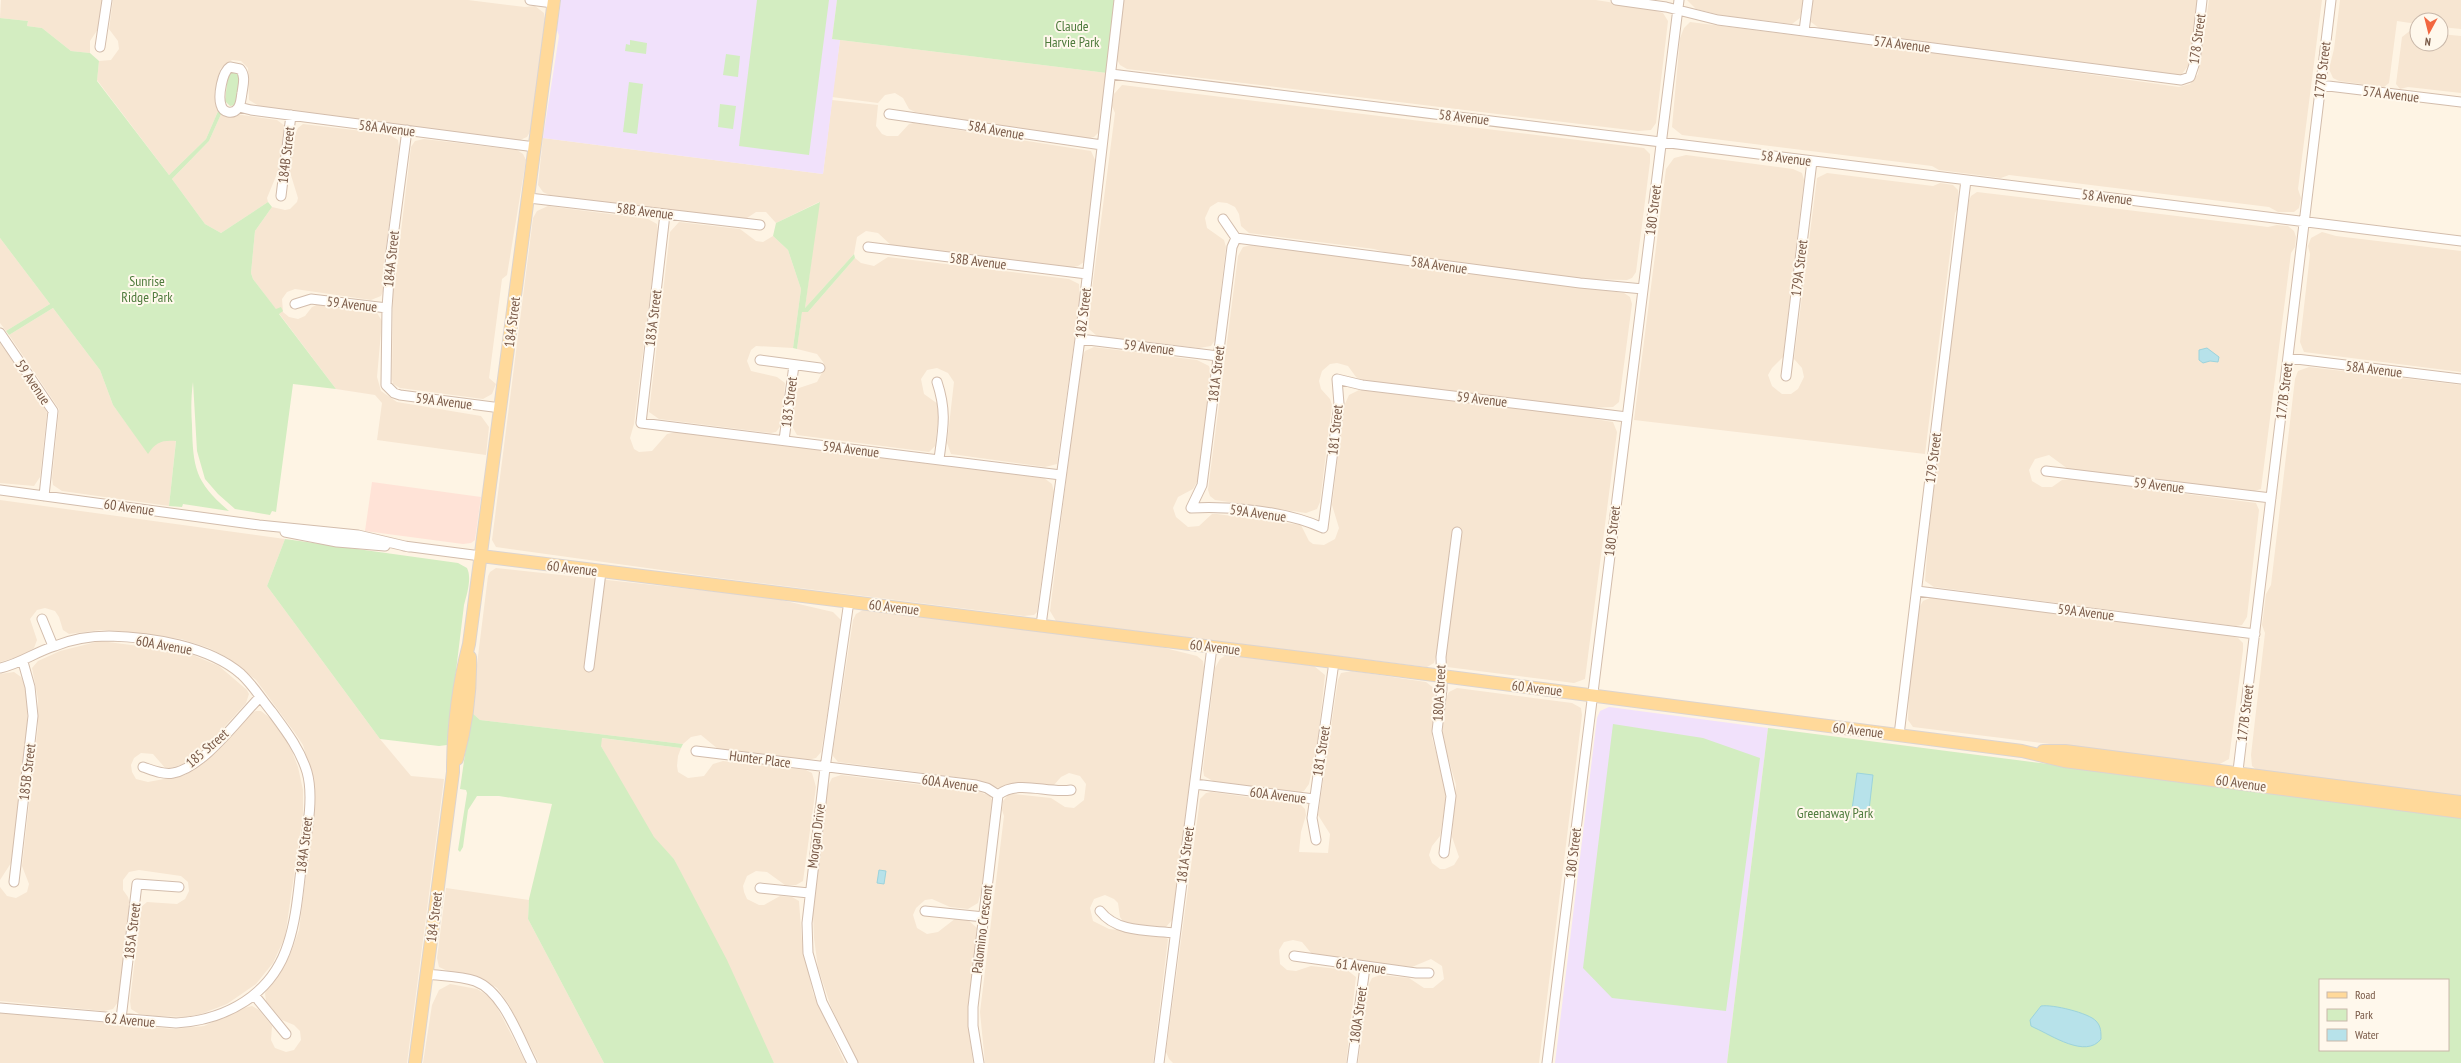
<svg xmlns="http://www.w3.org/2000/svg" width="2461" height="1063" font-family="'PT Sans Narrow',sans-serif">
	<rect width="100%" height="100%" fill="#fef4e4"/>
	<path fill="#f7e6d2" d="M1,0H102L98,29L90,41V53L71,51L42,28L27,26L28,21L0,18Z
		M113,0H468L525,7L535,6L544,13L545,19L531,130L527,137L520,140L262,108L249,100L248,68L241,61L232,60L220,69L217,95L219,109L206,139L169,175L97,80L99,61L111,60L119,49L118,41L109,29Z
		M1122,0H1596L1646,8L1663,13L1668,21L1656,123L1651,130L1638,131L1127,69L1120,65L1116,58Z
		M1687,0H1803L1800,18L1792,24L1725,16L1696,9Z
		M1813,0H2198L2189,65L2181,75L1819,28L1811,22Z
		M2209,0H2322L2298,189L2301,198L2299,208L2294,212H2278L2269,207L2009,175L2001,178L1939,170L1932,166L1682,135L1672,127L1680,38L1684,28L1690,22L1967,57L2179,87L2190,84L2198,74Z
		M2340,0H2461V29L2441,27V20H2417V24L2397,21L2389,83L2384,87L2339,81L2333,78L2329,69L2334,49Z
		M2411,30L2417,31V44H2441V34L2461,36V93L2408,87L2400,89L2396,84L2402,37Z
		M840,40L1107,73L1099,132L1094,137L1087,139L915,112L909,109L903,98L895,93L885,95L878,103L832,97Z
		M1122,85L1644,148L1650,154V162L1636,272L1632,278L1627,280L1582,279L1391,254L1374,249L1249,233L1241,226L1239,214L1235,207L1227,203L1218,202L1210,207L1205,218L1207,228L1224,240L1226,247L1215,340L1211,346L1199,348L1097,336L1089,329L1088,321L1115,113L1112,106L1114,94Z
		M832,100L878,105L876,126L882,134L887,136H898L909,124L914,123L1091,151L1096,162L1084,262L1078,266L1070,268L892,246L878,233L866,231L857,237L854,254L805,308L819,202L776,223L766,212H756L747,218H735L549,195L543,192L538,185L543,138L823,174Z
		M222,112L277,120L285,126L281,164L267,198L268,202L221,233L205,224L172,179L209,141Z
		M303,124L388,134L398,140L399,147L382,279L384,289L381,296L371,300L295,289L287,292L282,299L283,312L289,317L298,319L305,316L312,307L319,304L377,313L382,321L377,377L381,391L397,402L481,416L489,427L486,455L377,440L382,403L375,395L336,389L253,279L251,273L255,231L272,207L285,210L290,209L297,202L298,198L290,172L295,135L298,128Z
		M424,139L517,150L523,154L526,160L507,275L502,279L489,378L496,384L492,394L483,399L400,388L393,384L392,379L393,289L395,282L411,147L415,141Z
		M1686,155L1793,169L1802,173L1804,180L1783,357L1772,368L1768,375L1772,386L1782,394H1791L1798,389L1804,377L1802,368L1794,359L1817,178L1827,173L1933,186L1940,183L1953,185L1958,190L1959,206L1955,213L1925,454L1634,420L1666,169L1674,158Z
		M1977,192L2268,227L2277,225L2288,226L2294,231L2296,237L2295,247L2291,253L2261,489L2254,491L2068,469L2049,455L2035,459L2029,470L2032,481L2042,487H2052L2062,480L2070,479L2256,503L2259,510L2247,617L2242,625L2236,626L1934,587L1925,581L1929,530L1968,203L1971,196Z
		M548,206L648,219L657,224L658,233L634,424L630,438L634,449L639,452L652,451L667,434L676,432L1044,478L1052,484L1054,492L1037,612L1034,615L1024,616L712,577L496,547L492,540L533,218L537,211Z
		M679,222L740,229L756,241L763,242L773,236L788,250L801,289L793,348L756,346L751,350L747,361L751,371L777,377L785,383L782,424L776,432L771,433L659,419L649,412L670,232Z
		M2322,232L2336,236L2461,251V372L2304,352L2300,342L2310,254L2308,246L2311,238Z
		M0,238L50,304L6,331L0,323Z
		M1251,245L1624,293L1630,297L1632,304L1619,402L1613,407L1585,408L1363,381L1356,377L1348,366L1337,363L1330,364L1322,371L1319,381L1321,389L1330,399L1332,405L1320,502L1317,509L1306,513L1215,500L1210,496L1208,490L1238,256L1243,247Z
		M888,257L1069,279L1079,284L1080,300L1057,464L1045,467L951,454L947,443L954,382L948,373L937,368L927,370L921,379L924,394L938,404L939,413L935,446L929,452L797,435L792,426L796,389L817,382L825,367L823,362L817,354L797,349L802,311L808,312L855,258L861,263L874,266Z
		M53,308L100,370L113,405L148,453L155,444L163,440H176L169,506L62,491L53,485L52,478L59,409L9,335Z
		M0,343L41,401L47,413L40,477L34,486L0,483Z
		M1094,347L1197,360L1209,366L1211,373L1198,480L1193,489L1178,497L1173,508L1176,517L1188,527L1199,526L1212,514H1217L1301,525L1309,541L1313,544L1324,545L1335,539L1339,528L1332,505L1344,406L1349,395L1359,390L1548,411L1613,422L1617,432L1585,679L1574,683L1447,667L1444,661L1461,531L1452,530L1437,654L1434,663L1427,667L1056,621L1050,611L1081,359L1085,351Z
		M2309,367L2461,385V797L2258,771L2252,766L2251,755L2265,633L2262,625L2266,594L2271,585L2295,379L2298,371Z
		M0,500L285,539L267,586L380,739L411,776L444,779L407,1063H0V1013L174,1029L204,1026L244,1008L252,1006L259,1010L272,1026L271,1040L275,1048L286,1052L294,1050L301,1040L300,1031L294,1025L282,1020L266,1001L265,993L290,955L299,930L315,803L312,774L303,745L295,733L256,680L228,658L209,648L181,639L119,631L101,630L69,634L63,630L59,617L55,611L45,608L37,610L30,619L37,640L34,648L21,656L0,662Z
		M496,568L773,598L833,612L841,620V630L821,752L816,758L808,760L718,749L701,735L691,737L683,744L480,720L471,712L488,576L490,572Z
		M1932,597L2228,635L2238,638L2243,643V650L2229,759L2218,765L1913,727L1908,720L1909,690L1919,608L1923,601Z
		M863,610L1157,646L1197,656L1203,661L1204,668L1172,920L1166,927L1161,928L1124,923L1120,917L1118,903L1114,899L1105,895L1094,899L1090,908L1093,921L1109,929L1161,935L1168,939L1153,1063H985L980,1012L1004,816L1002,810L1003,801L1008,795L1013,794L1051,798L1065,807L1074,808L1084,800L1086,784L1080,776L1069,773L1061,777L1053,786L1015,783L999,788L971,779L838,762L833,756V751L853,620L856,614Z
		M100,641L186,652L219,666L247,690L249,694L246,703L218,734L191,759L181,765L166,769L153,754L141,753L134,758L131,765L132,772L136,779L148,782L185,775L200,765L251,713L256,711H261L270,718L290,746L298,767L303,790V814L285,937L273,963L256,984L227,1004L201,1014L185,1017L156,1016L139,1014L131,1009L130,1001L141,907L147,902L177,904L185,899L189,891L188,882L181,876L139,870L129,872L123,880V890L128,897L130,904L118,1002L113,1009L104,1011L0,1001V887L7,896L16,898L27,892L29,884L22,866L38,726V699L32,668L38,661L60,651Z
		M1226,655L1314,666L1325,675L1318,739L1309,784L1304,791L1298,793L1213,781L1204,776L1203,769L1215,668L1220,659Z
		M1352,671L1426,682L1435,689L1432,738L1443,777L1446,799L1440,836L1432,846L1429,855L1432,863L1440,869H1445L1454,865L1459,857L1452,837L1456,785L1442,736L1446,698L1449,692L1457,688L1572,703L1581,708L1582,715L1539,1063H1358L1368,986L1372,978L1380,975L1409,978L1424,988H1433L1444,979L1442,966L1431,959L1412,967L1326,957L1312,954L1302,942L1293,940L1284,942L1279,950L1280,964L1287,970L1296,971L1311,966L1347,970L1356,977L1346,1063H1173L1169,1059L1166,1052L1200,799L1206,793L1211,792L1300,804L1305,809L1306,815L1301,832L1299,852L1328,853L1330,834L1318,815L1338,680L1341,673Z
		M14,672L21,677L24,684L27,700V731L11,863L0,880V674Z
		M601,738L681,748L678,756L677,766L678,772L688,778L704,776L713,764L723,761L806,770L812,773L816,787L803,881L796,885H785L767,872L756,871L747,876L743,886L744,892L747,899L759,905H764L780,896L792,897L799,901L802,942L813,993L845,1063H774L674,859L654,838L620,781L601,746Z
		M841,775L980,792L990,796L992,800L982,888L978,903L968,909L950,907L932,899L925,900L916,908L913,915L917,928L927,934L938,932L956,918L968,920L977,928L968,1024L973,1063H858L831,1007L818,968L814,938L813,913L828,786L832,778Z
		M446,888L529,900L528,919L604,1063H539L508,1003L497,988L477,976L452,973L439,967L437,958Z
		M450,984L477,989L490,997L498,1009L526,1063H423L432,1005L439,990Z"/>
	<path fill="#ffe3d7" d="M372,482L481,497L475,540L471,543L463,544L365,531Z"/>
	<path fill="#f1e1fb" d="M561,0H837L832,39L840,40L823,174L543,138L559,36L557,30Z
		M1609,707L1768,728L1727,1063H1555L1597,718L1600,711Z"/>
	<path fill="#d3edc1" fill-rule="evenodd" d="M757,0H829L809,155L739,146Z
		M837,0H1114L1107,73L832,39Z
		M0,18L28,21L27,26L42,28L71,51L90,53L99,61L97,81L169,175L206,139L219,109L222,112L209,141L172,179L205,224L221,233L268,202L272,207L255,231L251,273L253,279L276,309L281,307L283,311L279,314L336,389L293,384L276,512L272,511L270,515L235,509L218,494L205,479L197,451L193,382C191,397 191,411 192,425C193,468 195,482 229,511L183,504L182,507L169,506L176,441C162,440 156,442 148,454L113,405L100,370L53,308L9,335L6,331L50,304L0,238Z
		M630,40L647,43L646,54L625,51L626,44L630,45Z
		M726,54L740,56L738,77L723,75Z
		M232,71L238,73L240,78L237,102L235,105L230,106L225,101L228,75Z
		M629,82L643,84L637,134L623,132Z
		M720,104L736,106L733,129L718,127Z
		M820,202L805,308L854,254L855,258L808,312H802L797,349L793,348L801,289L788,250L773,236L776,223Z
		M285,539L458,563L467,568C472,578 467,594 464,605L447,745L439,746L380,739L267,586Z
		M471,712L480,720L683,744L681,748L602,738L601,746L654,837L674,859L727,960L774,1063H604L528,919L529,899L552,804L499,796H477L468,810L463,847L460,852L458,850L467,793L466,790L460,789Z
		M1613,724L1703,738L1760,758L1726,1011L1612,998L1583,968Z
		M1768,728L2461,817V1063H1727ZM2320,980H2448V1050H2320Z"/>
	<path fill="#b7e2ea" stroke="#9cd3dc" d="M2207,348L2219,357L2218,362L2210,361L2203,363L2199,360V350Z
		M1857,773L1873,775L1868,819L1851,817Z
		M879,870L886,871L884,884L877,883Z
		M2041,1006C2052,1004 2089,1013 2096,1021C2101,1026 2101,1032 2101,1039C2086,1059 2051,1035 2035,1028L2031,1026L2030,1020Z"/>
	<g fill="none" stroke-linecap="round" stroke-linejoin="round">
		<defs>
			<path id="minor" d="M530,0L553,3
				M1616,0L1666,7L1718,20L2181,80L2190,77L2195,62L2202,0
				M1804,31L1808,0
				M100,47L107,0
				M230,67L240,69C246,76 243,85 242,93C241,98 241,104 238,108C233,115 223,113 221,105C218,96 222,72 230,67Z
				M1111,74L2461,241
				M2320,85L2461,102
				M239,107L251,110L535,147
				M889,114L1102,145
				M407,130L391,252L387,308L386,385L394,393L400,395L501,408
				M281,196L291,115
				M529,198L760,225
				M665,214L641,423L1061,475
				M1223,219L1236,238
				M1236,238L1580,283L1643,289
				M868,247L1087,274
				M295,304L311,299L387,308
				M0,333L53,411L44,496
				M1080,339L1218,356
				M2288,358L2461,379
				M760,360L820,368
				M1786,376L1812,161
				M937,382C947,412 943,429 939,459
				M784,440L794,365
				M2046,471L2271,498
				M0,490L259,525L358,535L409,547
				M1191,508C1231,506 1286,511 1323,528L1339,404L1337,379L1362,385L1627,417
				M1191,508L1202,485L1232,247L1236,238
				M285,532L337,542L385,546
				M404,546L481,556
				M1917,591L2255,634
				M849,601L825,768L807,923L808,953L822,1002L853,1063
				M42,619L53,646
				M1041,625L1080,339L1119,0
				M589,667L601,572
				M0,668C20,664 35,652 55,646C72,639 91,636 109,636C151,637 209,646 241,674C253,685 262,700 272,712C286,731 300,749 307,772C315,800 305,841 301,869C298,894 296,920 288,944C272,995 226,1020 176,1023L0,1008
				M1899,735L1966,180
				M696,751L976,785L987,788L998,795
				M143,767C152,770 163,775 173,773C203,768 239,718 260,697
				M2237,779L2331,0
				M1195,784L1314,799
				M998,795C1018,779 1047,794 1071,790
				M1316,840L1312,818L1334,662
				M1444,853L1451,796L1437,731L1442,689L1441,657L1457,532
				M14,882L33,716L30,687L23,662
				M760,888L809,893
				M925,911L984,917
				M1100,911C1117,933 1149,930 1175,933
				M1294,956L1416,973H1429
				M427,974C442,976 461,976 475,981C503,991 519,1038 532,1063
				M255,996L286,1034
				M121,1019L137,884L179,887
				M979,1063L973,1026V1007L998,795
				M1159,1063L1212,647
				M1352,1063L1365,967
				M1547,1063L1679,0"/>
			<path id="major" d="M481,556L1334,662L2022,751L2064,761L2461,812
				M2043,751H2065L2461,802
				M457,759C466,726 471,691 470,657
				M415,1063L453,772C453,728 458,686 469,644L554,0"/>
		</defs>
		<use href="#minor" stroke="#d3bdac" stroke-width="11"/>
		<use href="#major" stroke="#dcd4cf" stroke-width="14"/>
		<use href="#minor" stroke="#fff" stroke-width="9"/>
		<use href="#major" stroke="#ffd99a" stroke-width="12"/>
	</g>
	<g text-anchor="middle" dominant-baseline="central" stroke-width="4" stroke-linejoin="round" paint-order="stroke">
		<g font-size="14" fill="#4e7a3c" stroke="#fff8ec">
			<text x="1072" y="26">Claude<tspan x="1072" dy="16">Harvie Park</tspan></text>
			<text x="147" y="281">Sunrise<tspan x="147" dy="16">Ridge Park</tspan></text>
			<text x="1835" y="813">Greenaway Park</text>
		</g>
		<g font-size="14" fill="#795947" stroke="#fff8ec">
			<text transform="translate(2197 39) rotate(-82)">178 Street</text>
			<text transform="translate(1902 44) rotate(7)">57A Avenue</text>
			<text transform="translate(2322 70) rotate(-83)">177B Street</text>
			<text transform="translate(2391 94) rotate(7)">57A Avenue</text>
			<text transform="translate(1464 117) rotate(7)">58 Avenue</text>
			<text transform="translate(387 128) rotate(7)">58A Avenue</text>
			<text transform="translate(996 130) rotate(10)">58A Avenue</text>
			<text transform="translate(286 155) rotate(-83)">184B Street</text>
			<text transform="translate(1786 158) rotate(7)">58 Avenue</text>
			<text transform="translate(2107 197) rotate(7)">58 Avenue</text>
			<text transform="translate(1653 210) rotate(-83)">180 Street</text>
			<text transform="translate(645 211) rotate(7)">58B Avenue</text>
			<text transform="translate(391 259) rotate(-84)">184A Street</text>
			<text transform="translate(978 261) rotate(7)">58B Avenue</text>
			<text transform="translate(1439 265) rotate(8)">58A Avenue</text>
			<text transform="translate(1799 268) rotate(-83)">179A Street</text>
			<text transform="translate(352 304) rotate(7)">59 Avenue</text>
			<text transform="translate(1083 313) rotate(-83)">182 Street</text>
			<text transform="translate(653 318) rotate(-83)">183A Street</text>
			<text transform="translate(512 322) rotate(-83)">184 Street</text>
			<text transform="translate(1149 347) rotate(7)">59 Avenue</text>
			<text transform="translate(2374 369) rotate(7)">58A Avenue</text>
			<text transform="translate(1216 374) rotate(-83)">181A Street</text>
			<text transform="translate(33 382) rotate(56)">59 Avenue</text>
			<text transform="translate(2284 391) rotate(-83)">177B Street</text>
			<text transform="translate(1482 399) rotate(7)">59 Avenue</text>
			<text transform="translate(444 401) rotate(7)">59A Avenue</text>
			<text transform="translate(789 402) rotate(-83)">183 Street</text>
			<text transform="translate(1335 430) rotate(-84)">181 Street</text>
			<text transform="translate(851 449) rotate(7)">59A Avenue</text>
			<text transform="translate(1933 458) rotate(-83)">179 Street</text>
			<text transform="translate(2159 485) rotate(7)">59 Avenue</text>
			<text transform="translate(129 507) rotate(8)">60 Avenue</text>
			<text transform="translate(1258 513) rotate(8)">59A Avenue</text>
			<text transform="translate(1612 531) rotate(-83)">180 Street</text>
			<text transform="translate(572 568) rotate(7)">60 Avenue</text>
			<text transform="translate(894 607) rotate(7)">60 Avenue</text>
			<text transform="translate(2086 612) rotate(7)">59A Avenue</text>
			<text transform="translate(164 645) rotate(10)">60A Avenue</text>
			<text transform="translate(1215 647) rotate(7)">60 Avenue</text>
			<text transform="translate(1537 688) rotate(7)">60 Avenue</text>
			<text transform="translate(1439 693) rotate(-87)">180A Street</text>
			<text transform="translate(2245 713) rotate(-83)">177B Street</text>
			<text transform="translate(1858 730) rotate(7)">60 Avenue</text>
			<text transform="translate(207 748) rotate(-41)">185 Street</text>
			<text transform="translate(1321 751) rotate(-81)">181 Street</text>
			<text transform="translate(760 759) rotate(7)">Hunter Place</text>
			<text transform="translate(27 772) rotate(-83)">185B Street</text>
			<text transform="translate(950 783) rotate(8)">60A Avenue</text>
			<text transform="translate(2241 783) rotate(8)">60 Avenue</text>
			<text transform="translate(1278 795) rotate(7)">60A Avenue</text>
			<text transform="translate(816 836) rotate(-83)">Morgan Drive</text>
			<text transform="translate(304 845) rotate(-83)">184A Street</text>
			<text transform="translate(1573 853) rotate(-83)">180 Street</text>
			<text transform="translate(1185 855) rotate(-82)">181A Street</text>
			<text transform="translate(434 917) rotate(-83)">184 Street</text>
			<text transform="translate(982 929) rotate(-83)">Palomino Crescent</text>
			<text transform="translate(132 931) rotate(-83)">185A Street</text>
			<text transform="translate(1361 966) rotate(7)">61 Avenue</text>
			<text transform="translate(1358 1015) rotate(-82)">180A Street</text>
			<text transform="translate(130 1020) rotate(5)">62 Avenue</text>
		</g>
	</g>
	<rect x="2319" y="979" width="130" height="72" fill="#fff8ec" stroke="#c9b8aa"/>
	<rect x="2327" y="992" width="20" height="6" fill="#ffd99a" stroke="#c9b8aa"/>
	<text x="2355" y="999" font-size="12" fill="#795947">Road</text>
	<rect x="2327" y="1009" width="20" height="12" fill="#d3edc1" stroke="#c9b8aa"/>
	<text x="2355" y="1019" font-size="12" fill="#795947">Park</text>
	<rect x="2327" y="1029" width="20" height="12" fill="#b7e2ea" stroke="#c9b8aa"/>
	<text x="2355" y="1039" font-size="12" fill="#795947">Water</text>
	<g transform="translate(2429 32) rotate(187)"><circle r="19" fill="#fff8ec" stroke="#c9b8aa"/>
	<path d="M0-3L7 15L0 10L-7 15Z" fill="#f2663f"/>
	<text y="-6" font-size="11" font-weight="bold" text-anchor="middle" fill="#795947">N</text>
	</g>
</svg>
